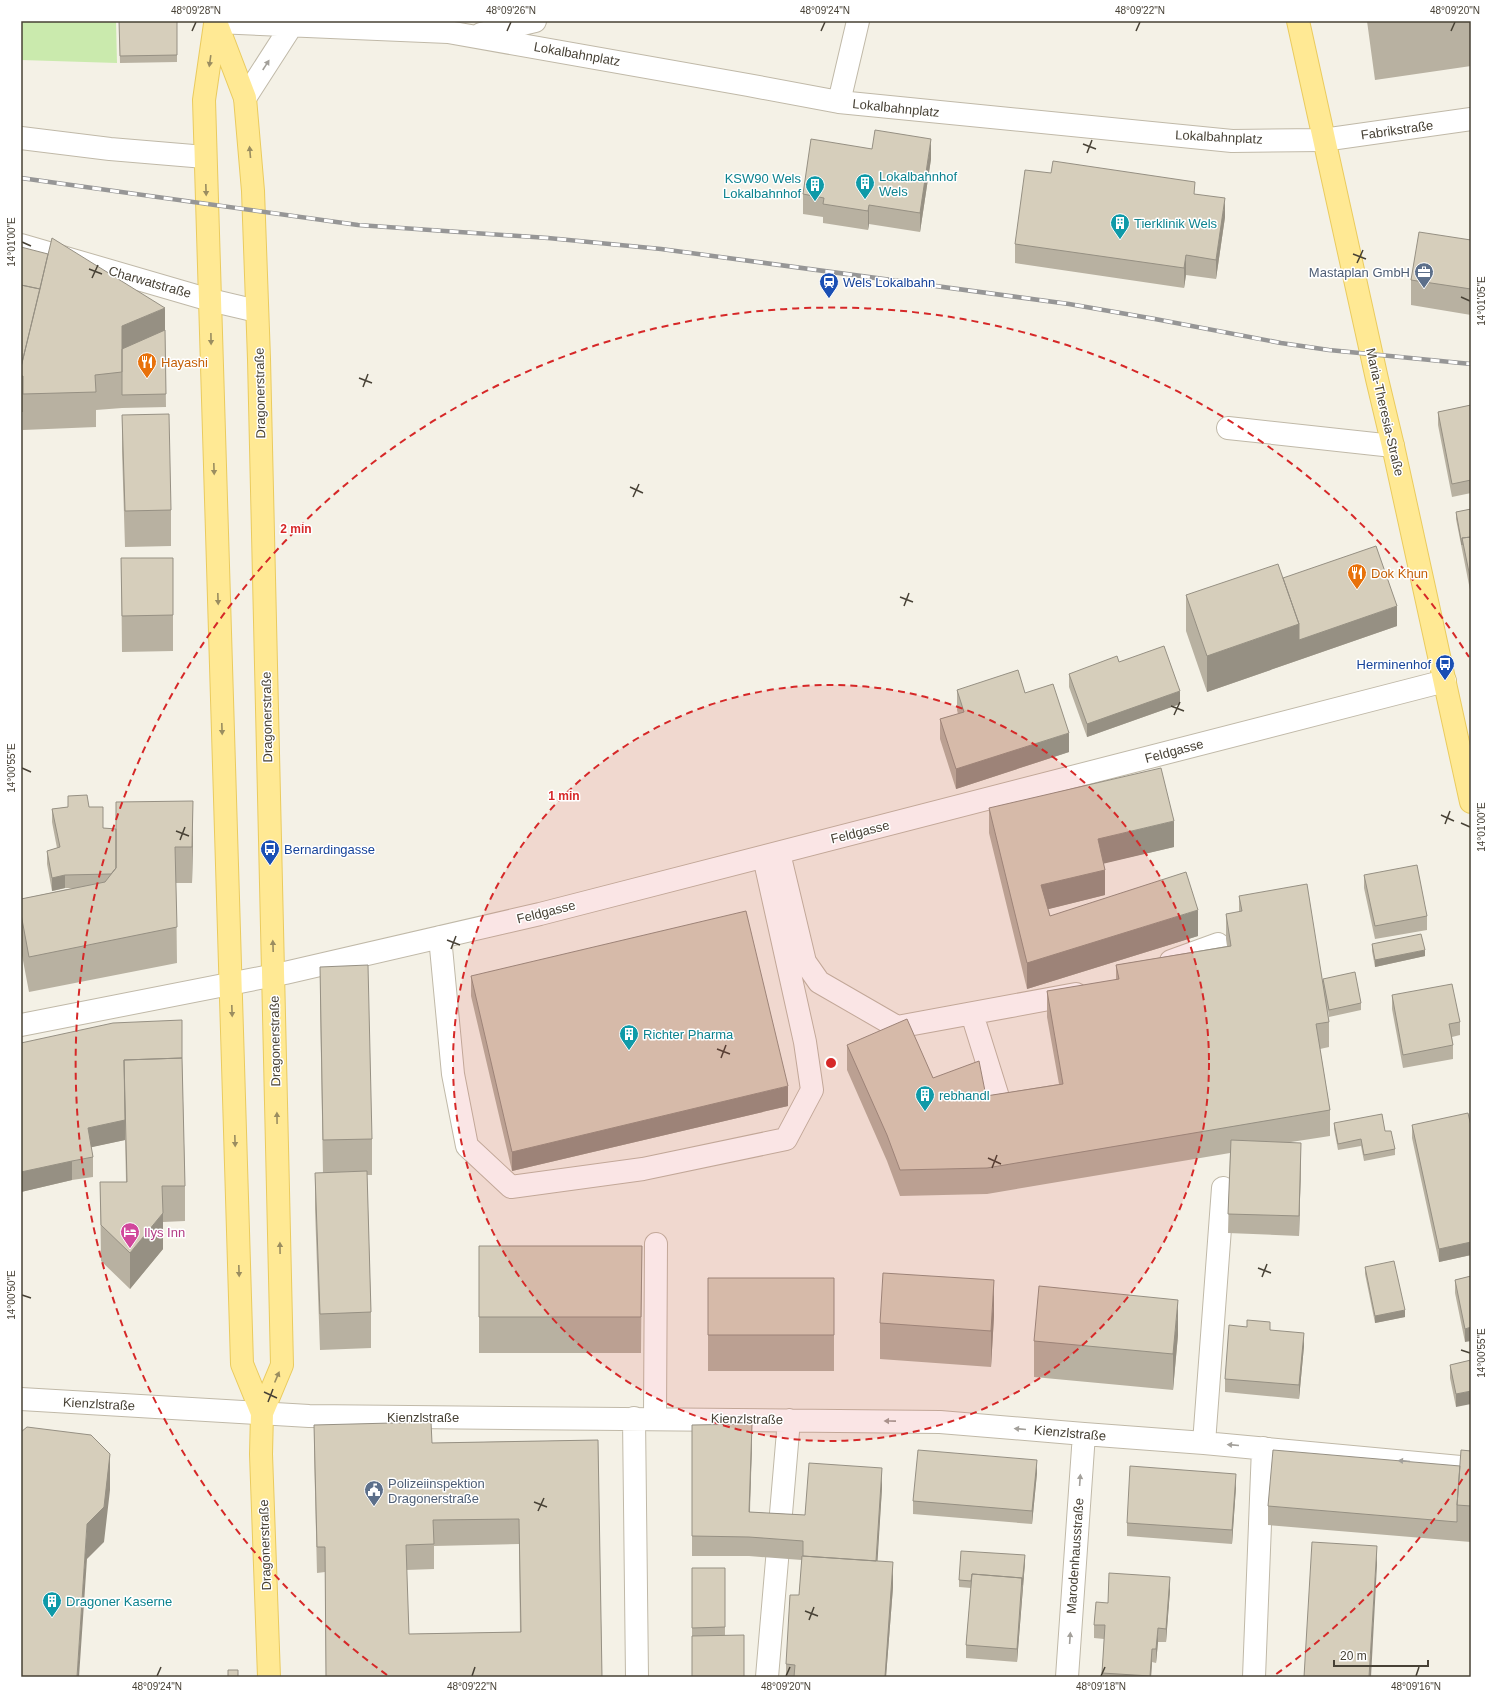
<svg xmlns="http://www.w3.org/2000/svg" width="1492" height="1698" font-family="Arial,sans-serif">
	<rect width="100%" height="100%" fill="#f4f1e6"/>
	<path fill="#caeaad" d="M21,21H116L117,63L21,60Z"/>
	<g fill="none" stroke-linecap="round" stroke-linejoin="round">
		<defs>
			<path id="minor" d="M216,22L448,32L748,85L839,102L1232,141L1323,140L1471,119
				M481,34L535,21
				M245,98L292,25
				M839,102L858,21
				M21,138L110,149L205,157
				M21,245L210,300L257,311
				M1228,428L1393,446
				M779,853L805,962L819,982L897,1027L1076,994
				M440,937L453,1074L467,1146L511,1187L643,1169L786,1139L812,1090L805,1042L764,857
				M1171,961L1218,944
				M972,1014L998,1097
				M21,1025L285,973L540,914L1445,681
				M21,1399L309,1416L940,1422L1084,1434L1204,1443L1471,1468
				M634,1418L637,1677
				M655,1418L656,1244
				M1204,1443L1223,1188
				M767,1677L789,1420
				M1067,1677L1084,1434
				M1254,1677L1263,1448"/>
			<path id="major" d="M1298,21L1377,379L1393,446L1471,802
				M216,22L245,98L253,191L259,359L282,1365L262,1413L261,1454L269,1677
				M215,24L204,100L242,1364L262,1413"/>
		</defs>
		<use href="#minor" stroke="#c0b9a8" stroke-width="24"/>
		<use href="#major" stroke="#eacb5e" stroke-width="24"/>
		<use href="#minor" stroke="#fff" stroke-width="22"/>
		<use href="#major" stroke="#ffe994" stroke-width="22"/>
		<defs>
			<path id="rail" d="M21,178L358,225L548,238L661,249L1069,304L1155,319L1281,343L1329,350L1471,364"/>
		</defs>
		<use href="#rail" stroke="#969696" stroke-width="4.5"/>
		<use href="#rail" stroke="#fff" stroke-width="3" stroke-dasharray="9" stroke-linecap="butt"/>
	</g>
	<path fill="#b8b1a1" fill-rule="evenodd" d="M119,21H177V62L120,63Z
		M1367,21H1471V66L1375,80Z
		M931,159L920,232L869,224L868,230L823,223V217L803,214V194Z
		M1195,194L1225,217L1216,279L1186,275L1184,288L1015,263V244Z
		M1471,240V315L1411,305V280Z
		M21,247L165,330L166,407L122,408L96,410V427L23,430V412H21Z
		M1471,405V493L1452,497L1438,425V412Z
		M122,415L171,510V546L125,547L122,451Z
		M1471,509V595L1456,519V512Z
		M121,558H173V651L122,652Z
		M1283,578L1397,626L1207,692L1186,631V595Z
		M1119,662L1180,704L1087,737L1069,687V674Z
		M957,690L1025,693L1069,752L956,789L940,739V719L958,714L957,710Z
		M68,796L89,807L103,828L193,836L192,883H176L177,963L29,992L21,950V899L73,888H65L52,891L47,864V851L57,848L52,822V809L68,807Z
		M989,808L1174,847L1104,863L1105,895L1048,909L1050,916L1198,936L1027,989L989,833Z
		M1364,875L1427,916V930L1375,939L1364,888Z
		M1239,896L1323,982V979L1361,1003V1010L1329,1017L1327,1004L1329,1022V1047L1320,1049L1330,1110V1136L1291,1142L1301,1162L1299,1236L1228,1233L1230,1153L987,1194L900,1196L887,1161L847,1070V1045L933,1078L986,1096L1059,1084L1047,1017V991L1116,980V965L1227,946L1226,939V914L1239,912Z
		M1372,944L1425,956L1375,967L1372,951Z
		M320,967L372,1139V1175H367L371,1312V1348L320,1350L315,1209V1173H323L320,1002Z
		M471,976L788,1106L512,1171L471,996Z
		M1392,995L1460,1022V1035L1452,1037L1453,1045V1059L1403,1068L1392,1009Z
		M21,1043L182,1058L185,1186V1221L163,1222V1249L130,1289L101,1261L100,1182H126L125,1134V1140L91,1147L93,1157V1177L72,1180L21,1192Z
		M1334,1123L1385,1131L1395,1149V1155L1364,1161L1361,1146L1338,1150L1334,1129Z
		M1412,1125L1471,1126V1255L1439,1262L1412,1138Z
		M479,1246H642L641,1353H479Z
		M1365,1267L1405,1317L1375,1323L1365,1274Z
		M1471,1276L1465,1342L1455,1293V1280Z
		M708,1278L834,1314V1371H708Z
		M994,1316L991,1367L880,1359V1323Z
		M1270,1330L1304,1346L1299,1399L1225,1392V1379Z
		M1178,1335L1173,1390L1034,1377V1341Z
		M1471,1360L1456,1407L1450,1378V1365Z
		M314,1425L432,1443L598,1440L602,1677H326L325,1572L317,1573L314,1451ZM519,1544L520,1632L409,1634L406,1570L434,1569V1546Z
		M692,1425L752,1444L750,1512L805,1515L882,1488L877,1561L893,1587L886,1677H786V1664L799,1595L802,1560L749,1556H692Z
		M1471,1451V1542L1268,1525V1506L1460,1466Z
		M1037,1473L1032,1524L913,1514V1501Z
		M1236,1487L1232,1544L1127,1536V1523Z
		M1025,1562L1017,1662L966,1658V1645L971,1588L959,1587V1580Z
		M692,1568H725V1635L692,1677Z
		M1170,1590L1166,1642H1158L1156,1663L1152,1662L1151,1677H1102L1104,1639L1094,1638V1625L1108,1603Z"/>
	<path fill="#969083" d="M931,139V159L920,232V213Z
		M1225,198V217L1216,279V260Z
		M869,205V224L868,230V211Z
		M1186,255V275L1184,288V268Z
		M165,308V344L122,362V326Z
		M1397,606V626L1299,660V640Z
		M1299,624V660L1207,692V656Z
		M1180,691V704L1087,737V724Z
		M1069,733V752L956,789V769Z
		M193,801V836L192,883V847Z
		M1174,821V847L1098,865V839Z
		M1105,870V895L1041,911V885Z
		M65,875V888L52,891V878Z
		M1198,910V936L1027,989V963Z
		M1425,950V956L1375,967V960Z
		M788,1086V1106L512,1171V1152Z
		M125,1120V1140L88,1148V1128Z
		M1301,1143V1162L1299,1236V1216Z
		M72,1161V1180L21,1192V1172Z
		M163,1213V1249L130,1289V1253Z
		M1471,1242V1255L1439,1262V1249Z
		M994,1280V1316L991,1367V1331Z
		M1178,1300V1335L1173,1390V1354Z
		M1405,1310V1317L1375,1323V1316Z
		M1471,1327V1341L1465,1342V1329Z
		M1304,1333V1346L1299,1399V1385Z
		M1471,1391V1404L1456,1407V1394Z
		M752,1424V1444L749,1531V1512Z
		M110,1454V1490L104,1542L87,1559L79,1677H77L87,1524Z
		M1037,1460V1473L1032,1524V1511Z
		M882,1468V1488L876,1586V1567Z
		M1236,1474V1487L1232,1544V1530Z
		M1377,1546V1565L1371,1677H1369Z
		M1025,1555V1562L1017,1662V1649Z
		M893,1562V1587L886,1677H885Z
		M1170,1577V1590L1166,1642V1629Z
		M1158,1628V1642L1156,1663V1649Z
		M1152,1649V1662L1151,1677H1150Z"/>
	<path fill="#d6cebb" stroke="#969083" fill-rule="evenodd" d="M119,21H177V55L120,56Z
		M875,130L931,139L920,213L869,205L868,211L823,204L824,198L803,194L811,139L872,149Z
		M1053,161L1195,182L1194,194L1225,198L1216,260L1186,255L1184,268L1015,244L1025,170L1051,173Z
		M1419,232L1471,240V289L1411,280Z
		M52,238L165,308L122,326V372L95,375L96,392L23,394V376H21V367Z
		M21,247L48,254L40,289L21,285Z
		M21,285L40,289L21,367Z
		M165,330L166,394L122,395V349Z
		M1471,405V480L1452,484L1438,412Z
		M169,414L171,510L125,511L122,415Z
		M1471,509V537L1462,538V545L1456,512Z
		M1471,537V582L1462,538Z
		M1376,546L1397,606L1299,640V624L1283,578Z
		M121,558H173V615L122,616Z
		M1278,564L1299,624L1207,656L1186,595Z
		M1164,646L1180,691L1087,724L1069,674L1117,656L1119,662Z
		M1018,670L1025,693L1053,684L1069,733L956,769L940,719L964,712L957,690Z
		M1161,768L1174,821L1098,839L1105,870L1041,885L1050,916L1186,872L1198,910L1027,963L989,808Z
		M87,795L89,807H103V828L116,829V868L111,874L65,875L52,878L47,851L60,847L52,809L68,807V796Z
		M193,801L192,847H175L177,927L29,957L21,914V899L105,882L116,868V802Z
		M1417,865L1427,916L1375,926L1364,875Z
		M1307,884L1329,1022L1316,1024L1330,1110L987,1168L900,1170L887,1135L847,1045L907,1019L933,1078L979,1061L986,1096L1063,1084L1047,991L1119,979L1116,965L1231,946L1226,914L1242,911L1239,896Z
		M746,911L788,1086L512,1152L471,976Z
		M1421,934L1425,950L1375,960L1372,944Z
		M368,965L372,1139L323,1140L320,967Z
		M1355,972L1361,1003L1329,1010L1323,979Z
		M1452,984L1460,1022L1449,1024L1453,1045L1403,1055L1392,995Z
		M182,1020V1058L124,1060L125,1120L88,1128L93,1157L72,1161L21,1172V1043L113,1023Z
		M182,1058L185,1186H162L163,1213L130,1253L101,1225L100,1182H127L124,1060Z
		M1468,1113L1471,1126V1242L1439,1249L1412,1125Z
		M1382,1114L1385,1131H1391L1395,1149L1364,1155L1361,1139L1338,1144L1334,1123Z
		M1231,1140L1301,1143L1299,1216L1228,1214Z
		M367,1171L371,1312L320,1314L315,1173Z
		M479,1246H642L641,1317H479Z
		M1394,1261L1405,1310L1375,1316L1365,1267Z
		M883,1273L994,1280L991,1331L880,1323Z
		M1471,1276V1327L1465,1329L1455,1280Z
		M708,1278H834V1335H708Z
		M1039,1286L1178,1300L1173,1354L1034,1341Z
		M1247,1320L1270,1322V1330L1304,1333L1299,1385L1225,1379L1229,1325L1247,1327Z
		M1471,1360V1391L1456,1394L1450,1365Z
		M431,1422L432,1443L598,1440L602,1677H326L325,1547H317L314,1425ZM519,1519L521,1632L409,1634L406,1545L434,1544L433,1520Z
		M752,1424L749,1512L805,1515L809,1463L882,1468L876,1561L803,1556V1541L749,1537L692,1536V1425Z
		M27,1427L91,1435L110,1454L104,1507L87,1524L77,1677H21V1432Z
		M918,1450L1037,1460L1032,1511L913,1501Z
		M1273,1450L1460,1466L1457,1505V1522L1268,1506Z
		M1461,1450L1471,1451V1506L1457,1505Z
		M1130,1466L1236,1474L1232,1530L1127,1523Z
		M1312,1542L1377,1546L1369,1677H1304Z
		M961,1551L1025,1555L1022,1585V1578L972,1574L971,1581L959,1580Z
		M802,1556L893,1562L885,1677H794L795,1665L786,1664L790,1595H799Z
		M692,1568H725V1627L692,1628Z
		M1109,1573L1170,1577L1166,1629L1158,1628L1156,1649H1152L1150,1676L1102,1673L1105,1625H1094L1096,1602L1108,1603Z
		M972,1574L1022,1578L1017,1649L966,1645Z
		M744,1635V1677H692V1636Z
		M228,1670H238V1677H228Z"/>
	<defs><path id="oneway-solid" d="M-6-.8H1V-3.2L6.5 0L1 3.2V.8H-6Z"/></defs>
	<g fill="#9a8d60">
		<use href="#oneway-solid" transform="translate(210 61) rotate(98)"/>
		<use href="#oneway-solid" transform="translate(250 152) rotate(-95)"/>
		<use href="#oneway-solid" transform="translate(206 190) rotate(88)"/>
		<use href="#oneway-solid" transform="translate(211 339) rotate(89)"/>
		<use href="#oneway-solid" transform="translate(214 469) rotate(88)"/>
		<use href="#oneway-solid" transform="translate(218 599) rotate(88)"/>
		<use href="#oneway-solid" transform="translate(222 729) rotate(88)"/>
		<use href="#oneway-solid" transform="translate(273 946) rotate(-92)"/>
		<use href="#oneway-solid" transform="translate(232 1011) rotate(88)"/>
		<use href="#oneway-solid" transform="translate(277 1118) rotate(-91)"/>
		<use href="#oneway-solid" transform="translate(235 1141) rotate(88)"/>
		<use href="#oneway-solid" transform="translate(280 1248) rotate(-91)"/>
		<use href="#oneway-solid" transform="translate(239 1271) rotate(88)"/>
		<use href="#oneway-solid" transform="translate(277 1377) rotate(-67)"/>
	</g>
	<g fill="#a3a09a">
		<use href="#oneway-solid" transform="translate(266 65) rotate(-57)"/>
		<use href="#oneway-solid" transform="translate(890 1421) rotate(-179)"/>
		<use href="#oneway-solid" transform="translate(1020 1429) rotate(-175)"/>
		<use href="#oneway-solid" transform="translate(1233 1445) rotate(-175)"/>
		<use href="#oneway-solid" transform="translate(1404 1461) rotate(-175)"/>
		<use href="#oneway-solid" transform="translate(1080 1480) rotate(-86)"/>
		<use href="#oneway-solid" transform="translate(1070 1638) rotate(-86)"/>
	</g>
	<path fill="none" stroke="#474135" stroke-width="1.5" d="M192,31L196,22M507,31L511,22M821,31L825,22M1136,31L1140,22M1451,31L1455,22M1083,144L1096,149M1087,153L1092,140M22,242L31,246M1353,254L1366,259M1357,263L1363,250M89,269L102,274M92,278L98,265M1461,297L1470,301M359,378L372,383M363,387L368,374M630,487L643,493M633,497L639,484M900,597L913,602M904,606L909,593M1171,706L1184,711M1174,715L1180,702M22,768L31,772M1441,815L1454,821M1461,823L1470,827M1445,824L1450,811M176,831L189,836M180,840L185,827M447,940L460,945M451,949L456,936M717,1049L730,1054M721,1058L726,1045M988,1158L1001,1164M992,1168L997,1155M1258,1268L1271,1273M1262,1277L1267,1264M22,1295L31,1298M1461,1350L1470,1353M264,1392L277,1398M268,1402L273,1389M534,1502L547,1507M538,1511L544,1498M805,1611L818,1616M809,1620L814,1607M157,1676L161,1667M472,1676L475,1667M786,1676L790,1667M1101,1676L1105,1667M1416,1676L1419,1667"/>
	<circle cx="831" cy="1063" r="378" fill="#d62828" fill-opacity=".12"/>
	<g fill="none" stroke="#d62828" stroke-width="2" stroke-dasharray="7 5">
		<circle cx="831" cy="1063" r="378"/>
		<path d="M1469 1469A756 756 0 0 1 1275 1675M387 1675A756 756 0 1 1 1469 657"/>
	</g>
	<defs>
		<symbol id="building-pin" viewBox="-11 -11 22 30"><path d="M0 17L-7.5 6A9.5 9.5 0 1 1 7.5 6Z" fill="#0f9aa8" stroke="#fff"/><path d="M-4-6H4V6H1V3H-1V6H-4ZM-2.5-4.3h1.7v1.8h-1.7ZM.8-4.3h1.7v1.8H.8ZM-2.5-1h1.7V.8h-1.7ZM.8-1h1.7V.8H.8Z" fill="#fff"/></symbol>
		<symbol id="office-pin" viewBox="-11 -11 22 30"><path d="M0 17L-7.5 6A9.5 9.5 0 1 1 7.5 6Z" fill="#5c6f8a" stroke="#fff"/><path d="M-6-3h4V-5.5h4V-3h4V5H-6ZM-1-4.5V-3h2v-1.5ZM-6 0V1H6V0Z" fill="#fff"/></symbol>
		<symbol id="station-pin" viewBox="-11 -11 22 30"><path d="M0 17L-7.5 6A9.5 9.5 0 1 1 7.5 6Z" fill="#1a4fb4" stroke="#fff"/><path d="M-3-6H3Q5-6 5-4V2Q5 4 3 4L4.5 6H3L1.5 4h-3L-3 6H-4.5L-3 4Q-5 4-5 2V-4Q-5-6-3-6ZM-3.5-4v3h7v-3ZM-3.5 1v1.5H-2V1ZM2 1v1.5H3.5V1Z" fill="#fff"/></symbol>
		<symbol id="restaurant-pin" viewBox="-11 -11 22 30"><path d="M0 17L-7.5 6A9.5 9.5 0 1 1 7.5 6Z" fill="#e8710a" stroke="#fff"/><path d="M-5-6h1v4h1v-4h1v4h1v-4h1v5L-1.5 .5V6h-2V.5L-5-1ZM5-6V6H3V1.5H1.5Q1.5-4 5-6Z" fill="#fff"/></symbol>
		<symbol id="bus-pin" viewBox="-11 -11 22 30"><path d="M0 17L-7.5 6A9.5 9.5 0 1 1 7.5 6Z" fill="#1a4fb4" stroke="#fff"/><path d="M-5-6H5V4H4V6H2V4H-2V6H-4V4H-5ZM-3.5-4V0h7V-4ZM-3.5 1.2v1.5H-2V1.2ZM2 1.2v1.5H3.5V1.2Z" fill="#fff"/></symbol>
		<symbol id="hotel-pin" viewBox="-11 -11 22 30"><path d="M0 17L-7.5 6A9.5 9.5 0 1 1 7.5 6Z" fill="#d1479c" stroke="#fff"/><path d="M-6-4.5h1.5V1H6V5H4.5V3h-9V5H-6ZM-4 0a1.8 1.8 0 1 1 3.6 0ZM.5 0V-2.5h3Q6-2.5 6 0Z" fill="#fff"/></symbol>
		<symbol id="civic-pin" viewBox="-11 -11 22 30"><path d="M0 17L-7.5 6A9.5 9.5 0 1 1 7.5 6Z" fill="#5c6f8a" stroke="#fff"/><path d="M-.6-6.5H3V-4.5H.6V-3L4-1V1h2V6H-6V1h2V-1L-.6-3ZM-1.2 2.5V6h2.4V2.5Z" fill="#fff"/></symbol>
	</defs>
	<g fill-rule="evenodd">
		<use href="#building-pin" x="854" y="172" width="22" height="30"/>
		<use href="#building-pin" x="804" y="174" width="22" height="30"/>
		<use href="#building-pin" x="1109" y="212" width="22" height="30"/>
		<use href="#office-pin" x="1413" y="261" width="22" height="30"/>
		<use href="#station-pin" x="818" y="271" width="22" height="30"/>
		<use href="#restaurant-pin" x="136" y="351" width="22" height="30"/>
		<use href="#restaurant-pin" x="1346" y="562" width="22" height="30"/>
		<use href="#bus-pin" x="1434" y="653" width="22" height="30"/>
		<use href="#bus-pin" x="259" y="838" width="22" height="30"/>
		<use href="#building-pin" x="618" y="1023" width="22" height="30"/>
		<use href="#building-pin" x="914" y="1084" width="22" height="30"/>
		<use href="#hotel-pin" x="119" y="1221" width="22" height="30"/>
		<use href="#civic-pin" x="363" y="1479" width="22" height="30"/>
		<use href="#building-pin" x="41" y="1590" width="22" height="30"/>
	</g>
	<g text-anchor="middle" dominant-baseline="central" stroke-width="3" stroke-linejoin="round" paint-order="stroke">
		<g font-size="13" fill="#474135" stroke="#fff">
			<text transform="translate(577 54) rotate(10)">Lokalbahnplatz</text>
			<text transform="translate(896 108) rotate(6)">Lokalbahnplatz</text>
			<text transform="translate(1397 130) rotate(-8)">Fabrikstraße</text>
			<text transform="translate(1219 137) rotate(3)">Lokalbahnplatz</text>
			<text transform="translate(150 282) rotate(16)">Charwatstraße</text>
			<text transform="translate(260 393) rotate(-91)">Dragonerstraße</text>
			<text transform="translate(1385 412) rotate(77)">Maria-Theresia-Straße</text>
			<text transform="translate(267 717) rotate(-91)">Dragonerstraße</text>
			<text transform="translate(1174 751) rotate(-15)">Feldgasse</text>
			<text transform="translate(860 832) rotate(-14)">Feldgasse</text>
			<text transform="translate(546 912) rotate(-14)">Feldgasse</text>
			<text transform="translate(275 1041) rotate(-91)">Dragonerstraße</text>
			<text transform="translate(99 1404) rotate(3)">Kienzlstraße</text>
			<text x="423" y="1417">Kienzlstraße</text>
			<text transform="translate(747 1419) rotate(1)">Kienzlstraße</text>
			<text transform="translate(1070 1433) rotate(5)">Kienzlstraße</text>
			<text transform="translate(265 1545) rotate(-92)">Dragonerstraße</text>
			<text transform="translate(1075 1556) rotate(-86)">Marodenhausstraße</text>
		</g>
		<g font-size="13" fill="#0d838f" stroke="#fff" text-anchor="start">
			<text x="879" y="176">Lokalbahnhof<tspan x="879" dy="15">Wels</tspan></text>
			<text x="801" y="178" text-anchor="end">KSW90 Wels<tspan x="801" dy="15">Lokalbahnhof</tspan></text>
			<text x="1134" y="223">Tierklinik Wels</text>
			<text x="643" y="1034">Richter Pharma</text>
			<text x="939" y="1095">rebhandl</text>
			<text x="66" y="1601">Dragoner Kaserne</text>
		</g>
		<g font-size="13" fill="#4e5e75" stroke="#fff" text-anchor="end">
			<text x="1410" y="272">Mastaplan GmbH</text>
			<text x="388" y="1483" text-anchor="start">Polizeiinspektion<tspan x="388" dy="15">Dragonerstraße</tspan></text>
		</g>
		<g font-size="13" fill="#164399" stroke="#fff" text-anchor="start">
			<text x="843" y="282">Wels Lokalbahn</text>
			<text x="1431" y="664" text-anchor="end">Herminenhof</text>
			<text x="284" y="849">Bernardingasse</text>
		</g>
		<g font-size="13" fill="#c56008" stroke="#fff" text-anchor="start">
			<text x="161" y="362">Hayashi</text>
			<text x="1371" y="573">Dok Khun</text>
		</g>
		<g font-size="13" fill="#b23c85" stroke="#fff" text-anchor="start">
			<text x="144" y="1232">Ilys Inn</text>
		</g>
	</g>
	<circle cx="831" cy="1063" r="6" fill="#d62828" stroke="#fff" stroke-width="2"/>
	<g font-size="12" text-anchor="middle" font-weight="bold" fill="#d62828" stroke="#fff" stroke-width="3" stroke-linejoin="round" paint-order="stroke">
		<text x="296" y="533">2 min</text>
		<text x="564" y="800">1 min</text>
	</g>
	<rect width="1492" height="1698" fill="none" stroke="#ffffff" stroke-width="44"/>
	<path d="M1334 1660v6h94v-6" fill="none" stroke="#474135" stroke-width="2"/>
	<text x="1340" y="1660" font-size="12" fill="#474135" stroke="#ffffff" stroke-width="3" paint-order="stroke">20 m</text>
	<rect x="22" y="22" width="1448" height="1654" fill="none" stroke="#474135" stroke-width="1.5"/>
	<g font-size="10" text-anchor="middle" fill="#474135">
		<text x="196" y="14">48°09'28"N</text>
		<text x="511" y="14">48°09'26"N</text>
		<text x="825" y="14">48°09'24"N</text>
		<text x="1140" y="14">48°09'22"N</text>
		<text x="1455" y="14">48°09'20"N</text>
		<text transform="translate(11 242) rotate(-90)" y="4">14°01'00"E</text>
		<text transform="translate(1481 301) rotate(-90)" y="4">14°01'05"E</text>
		<text transform="translate(11 768) rotate(-90)" y="4">14°00'55"E</text>
		<text transform="translate(1481 827) rotate(-90)" y="4">14°01'00"E</text>
		<text transform="translate(11 1295) rotate(-90)" y="4">14°00'50"E</text>
		<text transform="translate(1481 1353) rotate(-90)" y="4">14°00'55"E</text>
		<text x="157" y="1690">48°09'24"N</text>
		<text x="472" y="1690">48°09'22"N</text>
		<text x="786" y="1690">48°09'20"N</text>
		<text x="1101" y="1690">48°09'18"N</text>
		<text x="1416" y="1690">48°09'16"N</text>
	</g>
</svg>
